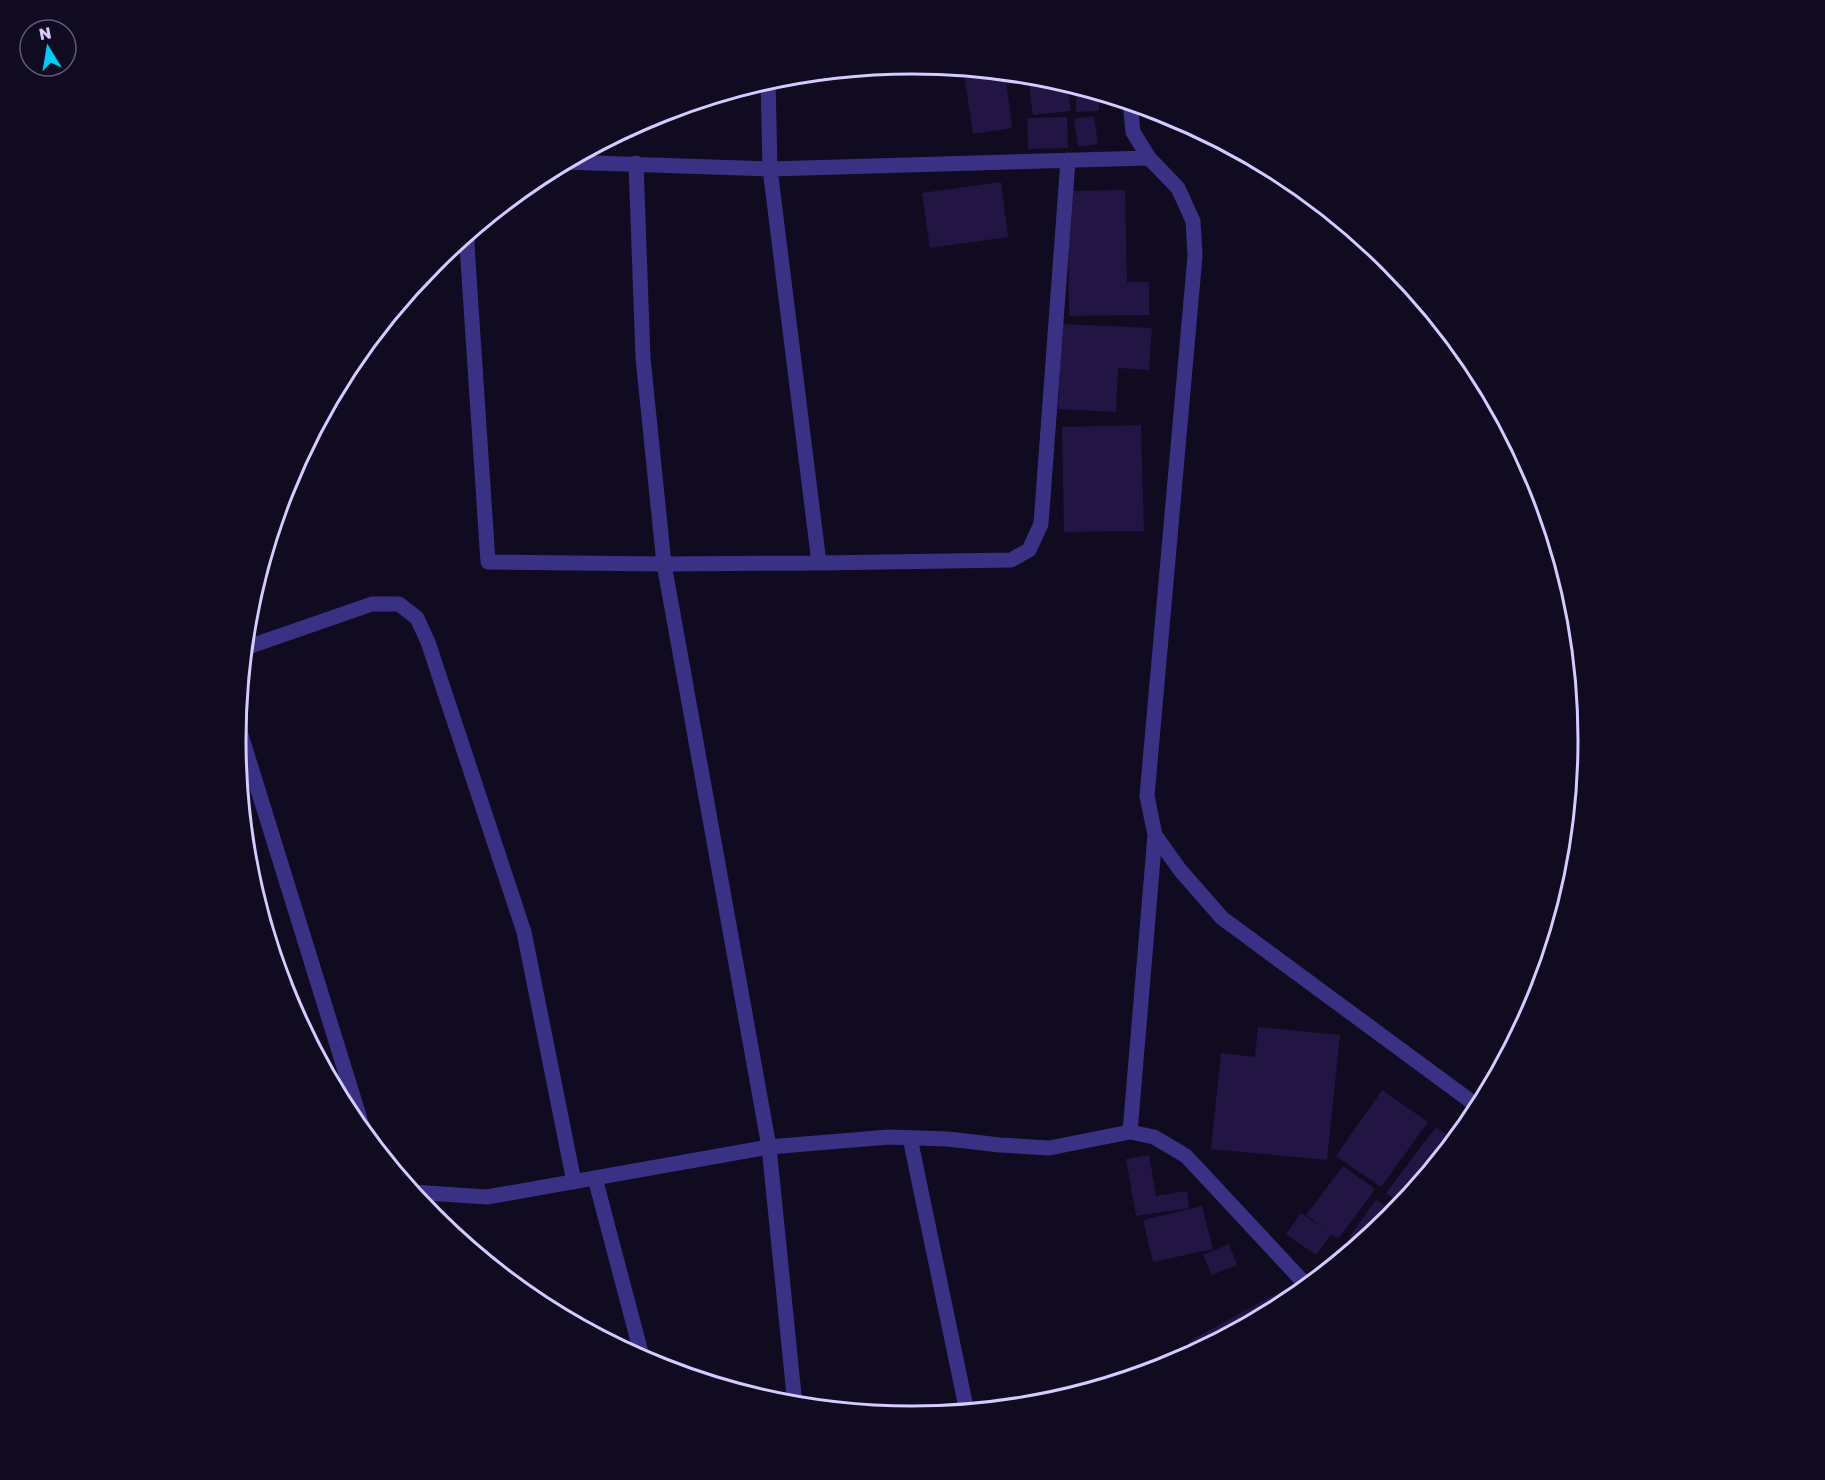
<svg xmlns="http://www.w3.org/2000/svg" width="1825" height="1480" font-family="'Golos Text',sans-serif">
	<rect width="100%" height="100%" fill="#100b21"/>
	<path fill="#221544" d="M963,68L1005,72L1012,128L973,134Z
		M1034,75L1045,76L1067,83L1071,111L1033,115L1028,76Z
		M1076,86L1099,92V111L1076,112Z
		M1094,116L1098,144L1078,147L1074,119Z
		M1067,117L1068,148L1028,149L1027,118Z
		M1001,182L1008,237L930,248L922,193Z
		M1125,190L1127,282H1149V315L1069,316L1068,191Z
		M1062,324L1152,328L1149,370L1118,368L1116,412L1058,409Z
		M1141,425L1144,531L1064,532L1062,427Z
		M1258,1027L1340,1035L1327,1160L1211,1149L1221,1053L1255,1057Z
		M1382,1090L1428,1122L1381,1187L1336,1156Z
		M1436,1127L1455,1141L1402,1205L1386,1193Z
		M1149,1155L1156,1196L1187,1191L1189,1208L1136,1216L1126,1159Z
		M1343,1166L1375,1189L1338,1239L1331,1234L1316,1255L1286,1234L1301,1213L1327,1231L1306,1215Z
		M1376,1200L1396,1213L1359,1245L1349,1237Z
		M1202,1206L1213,1249L1153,1262L1143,1220Z
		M1229,1244L1237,1265L1212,1275L1203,1255Z
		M1288,1287L1294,1298L1288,1303L1194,1353L1188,1342Z"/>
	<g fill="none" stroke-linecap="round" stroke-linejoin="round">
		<path stroke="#3a3185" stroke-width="15" d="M1130,102L1133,132L1149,158L1178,188L1193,221L1195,256L1147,796L1155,835L1180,870L1222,918L1480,1108
			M564,162L770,169L1149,158
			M636,163L643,358L664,564L819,563L770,169L768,80
			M468,233L467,246L488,562L664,564L769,1147L795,1405
			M819,563L1011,560L1029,550L1041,524L1068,160
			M245,648L372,604H399L417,618L428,642L524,932L574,1182
			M237,722L365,1135
			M1130,1132L1155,835
			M910,1138L967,1412
			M595,1178L643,1360
			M412,1192L487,1197L769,1147L889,1137L948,1139L1000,1145L1049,1148L1130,1132L1154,1137L1186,1156L1308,1287"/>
	</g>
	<path d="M0 0H1825V1480H0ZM246 740a666 666 0 1 1 1332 0a666 666 0 1 1-1332 0Z" fill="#100b21" fill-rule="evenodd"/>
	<path fill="none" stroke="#d5cbff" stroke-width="3" d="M246 740a666 666 0 1 1 1332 0a666 666 0 1 1-1332 0Z"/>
	<g transform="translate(48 48) rotate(349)"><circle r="28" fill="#100b21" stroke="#5f587a" stroke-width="1.5"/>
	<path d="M0-4.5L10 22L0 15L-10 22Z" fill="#00caf6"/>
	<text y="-9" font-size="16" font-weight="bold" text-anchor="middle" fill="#d5cbff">N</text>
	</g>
</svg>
